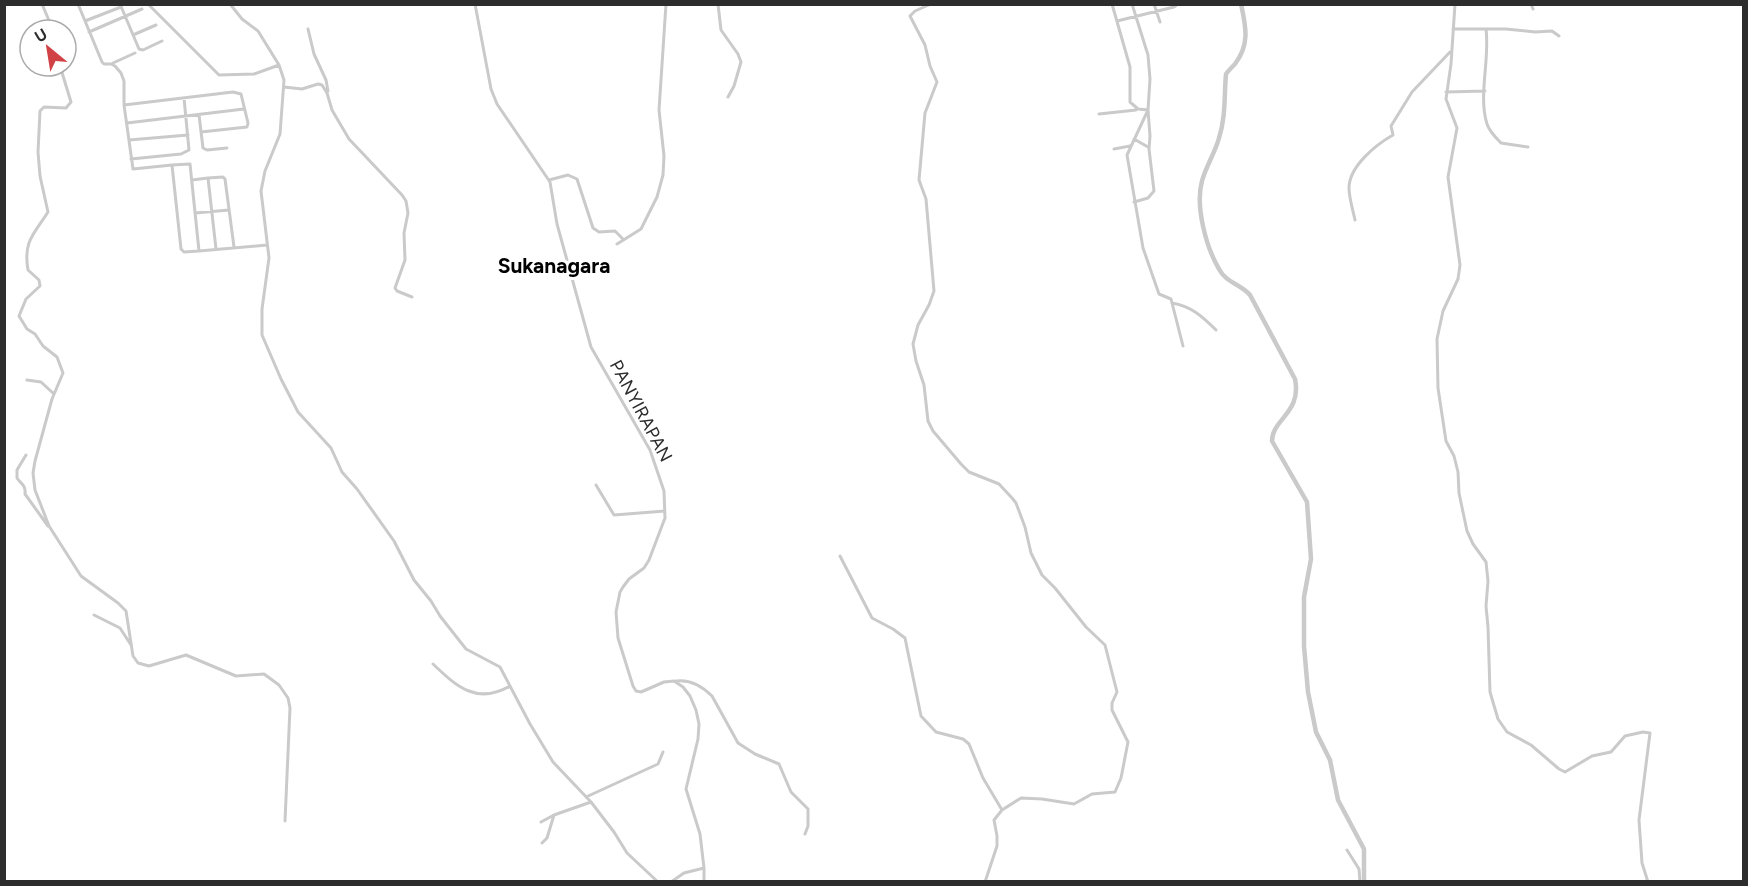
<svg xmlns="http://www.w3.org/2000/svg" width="1748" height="886" font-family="Figtree,sans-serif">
	<rect width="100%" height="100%" fill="#fff"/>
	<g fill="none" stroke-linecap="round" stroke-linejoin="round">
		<path stroke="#cacaca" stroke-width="3" d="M42,4L53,30
			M78,4L102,62L104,64H111L115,66L121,73L124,81V105L133,169L172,165L181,249L184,252L199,251
			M120,4L139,49L143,50L162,41
			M148,4L219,75L254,74L279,65
			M230,4L242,19L258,31L279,65L284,80L280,134L265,171L261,191L269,258L262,309V335L281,379L298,412L331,448L342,472L357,489L394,541L414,580L431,601L440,616L466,649L500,667L530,724L553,762L591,802L614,832L627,853L658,882
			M475,4L491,89L497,104L550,182L557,224L591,347L650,450L664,491L665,518L649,560L644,568L629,579L623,587L620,592L616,612L618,638L633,686L636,691L641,692L664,682L674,681L683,687L690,696L696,710L699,724L698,739L686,789L700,834L704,868V882
			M718,4L721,30L738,54L741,62L734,86L728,97
			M931,4L915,11L910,16L925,45L930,66L937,82L925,113L919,180L926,199L934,291L929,305L918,325L913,344L916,361L924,385L928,421L933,431L961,464L969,472L999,484L1012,498L1016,503L1025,527L1031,553L1042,575L1055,588L1086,627L1105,645L1117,692L1112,703V710L1128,742L1121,778L1115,792L1092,794L1074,804L1042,799L1021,798L1002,810L994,820L997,836V846L985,882
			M1112,4L1130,67V102L1138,109L1148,110L1150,136L1149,149L1154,191L1148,198L1134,202
			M1132,4L1148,55L1150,79L1148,110L1127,155L1143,248L1159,294L1171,299L1183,346
			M1154,4L1160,22
			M1455,4L1451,64L1446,99L1457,128L1448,177L1460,265L1458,279L1443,311L1437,339L1438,388L1446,441L1454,456L1458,472L1459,493L1467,531L1473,544L1486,562L1488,581L1486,606L1488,627L1490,692L1498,719L1507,732L1531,745L1559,769L1565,772L1592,756L1611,752L1625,736L1643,732L1650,733L1639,820L1642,863L1648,882
			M1531,4L1533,9
			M85,21L121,7
			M1117,21L1174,7L1178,4
			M308,29L314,54L326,80L328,91
			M1453,29H1506L1535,32L1552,31L1559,36
			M1486,29C1490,59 1478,96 1487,124C1489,131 1496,138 1501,143L1528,147
			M89,32L142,9
			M133,35L156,25
			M113,63L135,53
			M60,66L71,102L66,108L44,107L40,111L38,152L40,176L48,212C34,234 23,241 28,270L39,280L40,286L26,299L19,316L27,329L35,334L43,346L57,357L63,373L52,399L35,461L33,473L35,490L49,526L81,576L118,603L126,611L133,656L138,663L149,666L186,655L236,676L264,674L279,685L288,698L290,708L285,821
			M284,87L302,89L318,84L322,85L327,93L332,110L349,139L402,195L406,201L408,213L404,233L405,260L395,288L397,291L412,297
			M1446,92L1485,91
			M124,105L233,92L241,94L248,123L247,127L201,132
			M1099,114L1136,110
			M199,115L203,148L207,150L227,148
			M127,123L244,109
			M1134,139L1148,147
			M129,140L188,135
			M1114,149L1130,146
			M131,159L181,154L189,150L184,98
			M172,165L190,164L199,251L267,245
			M208,178L223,177L225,179L234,247
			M192,180L208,178L216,249
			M549,180L568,175L577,179L593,228L599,232L615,231L623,239
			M195,213L229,210
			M1355,220C1353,210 1349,198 1349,188C1349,166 1377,144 1393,135L1391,126L1412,92L1450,52
			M617,244L641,229L657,197L663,175L664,156L659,110L666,4
			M1172,303C1191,306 1203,317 1216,330
			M27,380L41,382L54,394
			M26,455L17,470V478C21,484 26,485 25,494L48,526
			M596,485L614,515L665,511
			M840,556L872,618L893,629L905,638L921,716L936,732L963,739L969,744L983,778L1002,810
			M94,615L120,628L131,645
			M433,664C457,687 477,705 510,686
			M676,681C690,679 702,686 712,696L738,743L755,754L779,764L791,792L808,809V826L805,834
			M586,797L658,764L663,752
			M541,822L554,815L591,802
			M542,843L547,838L554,815
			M1347,850L1359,869L1360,882
			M671,882L684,873L704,868"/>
		<path stroke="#cacaca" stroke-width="4.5" d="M1241,4C1246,27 1250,44 1235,64C1232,67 1229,70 1226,74C1224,96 1226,116 1219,138C1215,153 1206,166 1202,181C1195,206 1206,247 1219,269C1226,283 1241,284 1250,295L1295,379C1302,413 1272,419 1272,441L1307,502L1311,559L1304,597V646L1308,692L1316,732L1330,760L1338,800L1364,849V882"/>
	</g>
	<g text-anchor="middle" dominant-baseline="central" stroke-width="6" stroke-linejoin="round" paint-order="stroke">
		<g font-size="18" fill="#2d2d2d" stroke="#fff">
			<text transform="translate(641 411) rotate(62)">PANYIRAPAN</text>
		</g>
		<g font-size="21" font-weight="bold" fill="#000" stroke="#fff">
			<text x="554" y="265">Sukanagara</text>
		</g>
	</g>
	<rect width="1748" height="886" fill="none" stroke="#2d2d2d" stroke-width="12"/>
	<g transform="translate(48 48) rotate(330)"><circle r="28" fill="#ffffff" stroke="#ababab" stroke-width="1.5"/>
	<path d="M0-4.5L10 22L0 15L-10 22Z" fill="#d14246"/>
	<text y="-9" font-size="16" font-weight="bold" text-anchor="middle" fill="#2d2d2d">U</text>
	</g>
</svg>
